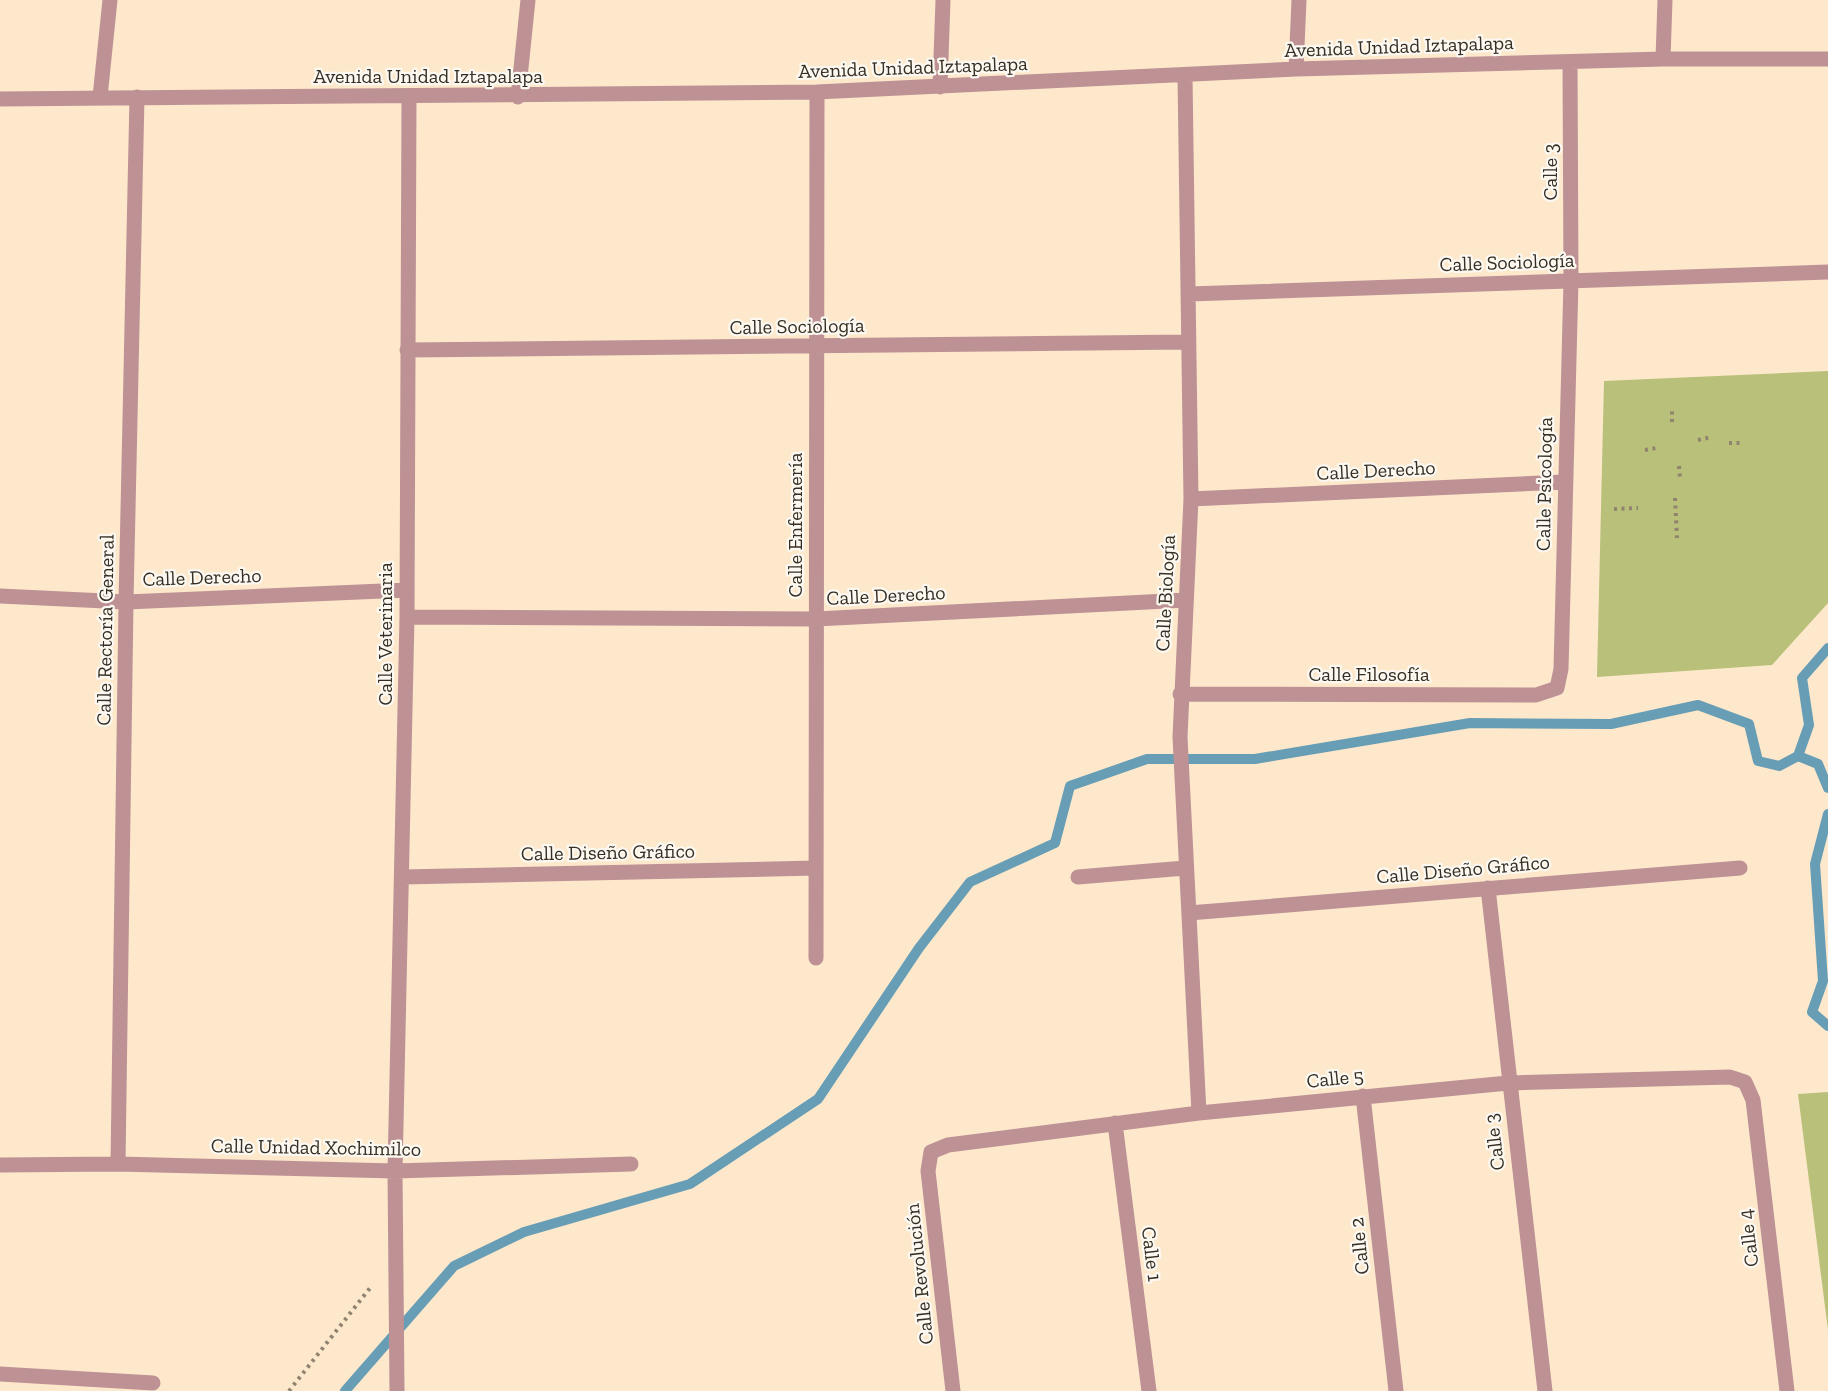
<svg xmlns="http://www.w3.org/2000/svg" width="1828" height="1391" font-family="'Zilla Slab',serif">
	<rect width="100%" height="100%" fill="#fde8cb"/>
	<path fill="#b8c079" d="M1828,371V603L1772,665L1597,677L1604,381Z
		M1828,1092V1330L1798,1094Z"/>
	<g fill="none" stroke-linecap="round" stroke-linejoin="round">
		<path stroke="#679db5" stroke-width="10" d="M1798,756L1818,764L1828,788
			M1828,814L1815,864L1823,981L1812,1012L1828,1026
			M345,1391L454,1266L524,1232L690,1184L818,1099L919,948L970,882L1055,843L1070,786L1147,759H1255L1470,723L1611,724L1698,705L1749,724L1758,761L1779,766L1798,756L1809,725L1802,678L1828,648"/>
		<path stroke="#90836f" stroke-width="4" stroke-dasharray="3 4.5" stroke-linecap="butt" d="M1672,422V411
			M1698,440L1712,437
			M1729,443H1743
			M1645,450L1656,448
			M1679,466L1680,478
			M1675,498L1677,538
			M1614,509L1638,508
			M289,1391L370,1288"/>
		<path stroke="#be9195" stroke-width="15" d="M1663,59L1665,0
			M1296,69L1299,0
			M1185,76L1191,499L1180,737L1199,1113
			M940,87L943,0
			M100,97L110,0
			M518,97L528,0
			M0,99L817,92L1296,69L1663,59H1828
			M1189,294L1828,272
			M407,350L1187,342
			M1191,499L1564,482
			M0,596L126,602L406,590
			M407,617L816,619L1186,600
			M1180,694L1536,695L1557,688L1561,669L1571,281L1570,62
			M402,877L816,868
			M1078,877L1185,868
			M1488,888L1545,1391
			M1189,913L1740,868
			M816,958L817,92
			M1363,1096L1396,1391
			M1115,1123L1149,1391
			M118,1164L126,602L137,97
			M0,1165L118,1164L395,1171L631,1164
			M0,1374L153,1383
			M397,1391L395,1171L407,617L409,97
			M953,1391L928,1171L931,1152L948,1145L1199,1113L1508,1083L1730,1077L1745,1082L1753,1100L1787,1391"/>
	</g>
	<g text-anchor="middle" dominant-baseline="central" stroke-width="4.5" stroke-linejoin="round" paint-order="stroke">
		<g font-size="20" fill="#362e23" stroke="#fcf8f2">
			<text transform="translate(1399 46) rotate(-2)">Avenida Unidad Iztapalapa</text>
			<text transform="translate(913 67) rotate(-2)">Avenida Unidad Iztapalapa</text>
			<text x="428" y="76">Avenida Unidad Iztapalapa</text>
			<text transform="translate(1550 172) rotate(-90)">Calle 3</text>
			<text transform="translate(1507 262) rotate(-2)">Calle Sociología</text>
			<text transform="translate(797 326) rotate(-1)">Calle Sociología</text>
			<text transform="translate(1376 470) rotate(-3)">Calle Derecho</text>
			<text transform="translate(1544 484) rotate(-89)">Calle Psicología</text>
			<text transform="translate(795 525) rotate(-90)">Calle Enfermería</text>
			<text transform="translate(202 577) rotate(-2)">Calle Derecho</text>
			<text transform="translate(1165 593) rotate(-87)">Calle Biología</text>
			<text transform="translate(886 595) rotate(-3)">Calle Derecho</text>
			<text transform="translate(105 630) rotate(-89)">Calle Rectoría General</text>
			<text transform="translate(385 634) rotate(-90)">Calle Veterinaria</text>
			<text x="1369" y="674">Calle Filosofía</text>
			<text transform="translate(608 852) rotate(-1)">Calle Diseño Gráfico</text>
			<text transform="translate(1463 869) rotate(-5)">Calle Diseño Gráfico</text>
			<text transform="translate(1335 1078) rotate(-6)">Calle 5</text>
			<text transform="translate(1494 1142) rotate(-97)">Calle 3</text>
			<text transform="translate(316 1147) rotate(1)">Calle Unidad Xochimilco</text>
			<text transform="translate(1748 1238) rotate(-97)">Calle 4</text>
			<text transform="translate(1359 1246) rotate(-96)">Calle 2</text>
			<text transform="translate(1152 1254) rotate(83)">Calle 1</text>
			<text transform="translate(919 1274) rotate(-96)">Calle Revolución</text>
		</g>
	</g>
</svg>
